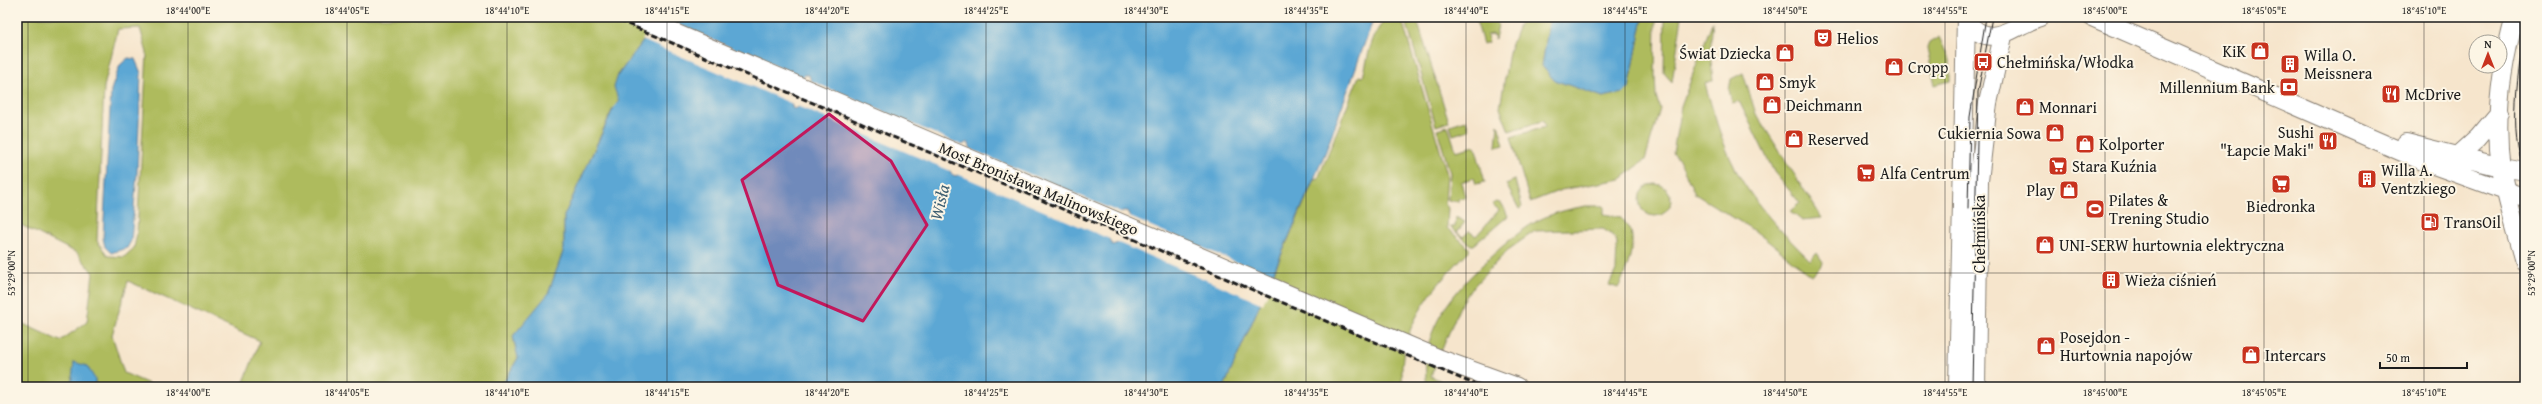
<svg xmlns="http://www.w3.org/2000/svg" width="2542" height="404" font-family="'Gentium Book Plus',serif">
	<rect width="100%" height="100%" fill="#fcf5e5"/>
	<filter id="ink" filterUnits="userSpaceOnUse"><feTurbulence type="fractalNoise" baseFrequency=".025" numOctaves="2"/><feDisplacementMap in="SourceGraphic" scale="8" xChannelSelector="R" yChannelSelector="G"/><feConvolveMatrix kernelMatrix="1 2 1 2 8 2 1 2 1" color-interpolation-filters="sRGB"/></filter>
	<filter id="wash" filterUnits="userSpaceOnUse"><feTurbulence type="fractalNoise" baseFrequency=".012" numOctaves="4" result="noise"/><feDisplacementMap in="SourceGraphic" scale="16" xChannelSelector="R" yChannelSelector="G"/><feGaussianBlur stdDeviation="0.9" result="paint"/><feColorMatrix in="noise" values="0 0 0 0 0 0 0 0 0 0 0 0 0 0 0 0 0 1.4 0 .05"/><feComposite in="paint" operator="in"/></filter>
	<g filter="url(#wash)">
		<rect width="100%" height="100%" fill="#f6e5cc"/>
		<path fill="#aebb5d" stroke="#656c3c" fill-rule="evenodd" d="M17,17H661L618,75L619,102L613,108L564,216V249L548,295L513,336L518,358L501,387H242L260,341L128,281L112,335L124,373L156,387H95V379L72,376L71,387H17V321L60,341L87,322L93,273L77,253L17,223ZM140,28L147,53L137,233L134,248L124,257L108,256L97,241L104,87L118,29Z
			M1393,17L1402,20L1447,174L1445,204L1448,208L1447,228L1469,248V251C1432,288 1395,331 1403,387H1224L1315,178L1318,179L1359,76L1363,77C1368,59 1372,22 1393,17Z
			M1405,17H1416L1449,122L1436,126Z
			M1475,17H1496L1498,25L1495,39L1493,34L1487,35L1489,42L1483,44Z
			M1522,17H1550L1542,66L1554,80L1603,97L1629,88L1643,17H1656L1655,74L1656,96L1660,109L1645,160L1621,179L1561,190L1530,202L1511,137L1545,127L1543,121L1509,131L1500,108L1509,52Z
			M1665,17H1682L1672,82L1664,73Z
			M1713,20L1710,53L1713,80L1705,84C1713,110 1720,137 1732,162C1748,197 1782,233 1810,260L1817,253L1823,262L1822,266L1812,276L1755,231L1695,194L1679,160L1673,153L1681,106Z
			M1939,37L1950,61V81L1935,85L1927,48L1929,43Z
			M1743,73L1756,114L1822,218L1801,220L1790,211L1800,203L1774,172L1739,101L1732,103L1729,90L1731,79Z
			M1466,120L1469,130L1453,135L1450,125Z
			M1498,124L1504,145L1496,147Z
			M1448,126L1456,151L1475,146L1485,182L1476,184L1474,178L1461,182L1465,197L1458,199V202L1448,200L1450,173L1437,129Z
			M1515,180L1522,207L1519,209L1506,184Z
			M1639 200a16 16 0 1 1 32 0a16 16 0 1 1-32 0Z
			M1497,202L1502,204L1508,216L1474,245H1471L1450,227H1455L1456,217L1465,222L1457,232L1463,237L1469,231L1476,236L1499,210L1492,204Z
			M1586,206H1604V214L1620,217C1623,221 1628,225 1630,229C1637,243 1625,276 1618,288L1609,285L1616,270L1617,242L1614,236L1603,229L1535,231L1508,250L1471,289L1460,306L1431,376L1441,381L1438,387H1427C1419,334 1447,300 1482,265C1499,249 1516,233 1537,221C1552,213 1569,209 1586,206Z"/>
		<path fill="#5ca7d4" stroke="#3c6278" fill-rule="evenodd" d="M661,17H1374L1326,151L1224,387H501L518,358L513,336L548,294L564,249V216L614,107L619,102L614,87L618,75ZM804,75H809L811,81L799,107L793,109L791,103ZM968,142L971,149L959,175L953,176L950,171L962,145ZM1122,211H1127L1130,217L1118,243L1112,245L1109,239Z
			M1550,17H1643L1629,88L1623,93L1603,97L1554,80L1542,66Z
			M128,58L135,59L141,73L137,174L131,241L127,248L111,253L105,247L103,238L111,90L120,65Z
			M74,362L87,366L95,379V387H71Z"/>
		<path fill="#f6e5cc" d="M658,17L804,78L793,104L642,40Z
			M809,80L964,146L953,172L797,106Z
			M968,148L1123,214L1112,240L957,174Z
			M1127,216L1274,278L1263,304L1116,242Z"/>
	</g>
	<g filter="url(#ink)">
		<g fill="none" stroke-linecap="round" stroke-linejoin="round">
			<defs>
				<path id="major" d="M637,17L1440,359L1517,387
					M2092,17L2423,161L2525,198
					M2515,17C2502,64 2494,119 2501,168C2506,200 2517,231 2525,262
					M1966,21C1991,52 2012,26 2040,17
					M2406,143L2501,167L2525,171
					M2458,156L2478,138L2500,112
					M1958,387L1966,17
					M1976,387L1979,181L1988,103L2003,36"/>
			</defs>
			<use href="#major" stroke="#898074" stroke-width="20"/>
			<use href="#major" stroke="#fff" stroke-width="18"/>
			<path stroke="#1c1c1c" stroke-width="1" d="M2525,31C2519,63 2507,139 2525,167
				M1968,208L1970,117L1986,17
				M1972,387L1978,92L1992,17"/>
			<path stroke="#1c1c1c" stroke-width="3" stroke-dasharray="6 3" stroke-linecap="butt" d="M611,17L1481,387"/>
		</g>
	</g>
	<path fill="#c2185b" fill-opacity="0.2" stroke="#c2185b" stroke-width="3" stroke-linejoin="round" d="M829,114L891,161L927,225L863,321L778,285L742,180Z"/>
	<path fill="none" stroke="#1c1c1c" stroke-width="1" stroke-opacity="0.45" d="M28,17V387M188,17V387M347,17V387M507,17V387M667,17V387M827,17V387M986,17V387M1146,17V387M1306,17V387M1466,17V387M1625,17V387M1785,17V387M1945,17V387M2105,17V387M2264,17V387M2424,17V387M17,273H2525"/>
	<defs>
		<symbol id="theatre-square" viewBox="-11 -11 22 22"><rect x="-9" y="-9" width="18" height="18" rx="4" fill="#c8321e" stroke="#fcf5e5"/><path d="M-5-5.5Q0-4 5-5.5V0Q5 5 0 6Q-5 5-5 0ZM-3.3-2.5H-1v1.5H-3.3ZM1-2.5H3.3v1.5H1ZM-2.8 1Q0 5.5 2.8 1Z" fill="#fff"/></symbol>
		<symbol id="shop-square" viewBox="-11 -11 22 22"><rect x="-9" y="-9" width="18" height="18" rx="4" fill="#c8321e" stroke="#fcf5e5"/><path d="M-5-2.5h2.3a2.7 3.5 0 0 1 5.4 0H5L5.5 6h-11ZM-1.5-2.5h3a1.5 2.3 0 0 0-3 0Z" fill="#fff"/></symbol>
		<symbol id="bus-square" viewBox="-11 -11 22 22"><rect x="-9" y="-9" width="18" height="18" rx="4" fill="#c8321e" stroke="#fcf5e5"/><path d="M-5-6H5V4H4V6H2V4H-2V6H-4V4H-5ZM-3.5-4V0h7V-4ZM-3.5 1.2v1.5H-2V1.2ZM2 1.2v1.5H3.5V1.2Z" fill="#fff"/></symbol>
		<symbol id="building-square" viewBox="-11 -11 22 22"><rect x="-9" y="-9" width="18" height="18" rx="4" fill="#c8321e" stroke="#fcf5e5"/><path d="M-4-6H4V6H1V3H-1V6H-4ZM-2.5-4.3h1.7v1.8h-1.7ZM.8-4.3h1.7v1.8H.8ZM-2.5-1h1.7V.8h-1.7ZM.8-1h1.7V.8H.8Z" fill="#fff"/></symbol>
		<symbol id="bank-square" viewBox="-11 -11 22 22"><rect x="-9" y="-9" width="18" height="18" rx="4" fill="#c8321e" stroke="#fcf5e5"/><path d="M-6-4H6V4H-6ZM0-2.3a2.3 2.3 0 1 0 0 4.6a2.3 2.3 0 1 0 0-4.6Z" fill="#fff"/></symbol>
		<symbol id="restaurant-square" viewBox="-11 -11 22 22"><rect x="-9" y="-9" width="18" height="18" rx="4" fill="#c8321e" stroke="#fcf5e5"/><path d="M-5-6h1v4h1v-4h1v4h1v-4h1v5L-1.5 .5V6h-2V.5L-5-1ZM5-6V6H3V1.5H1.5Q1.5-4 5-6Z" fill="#fff"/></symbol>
		<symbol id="supermarket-square" viewBox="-11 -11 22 22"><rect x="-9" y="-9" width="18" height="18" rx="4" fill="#c8321e" stroke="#fcf5e5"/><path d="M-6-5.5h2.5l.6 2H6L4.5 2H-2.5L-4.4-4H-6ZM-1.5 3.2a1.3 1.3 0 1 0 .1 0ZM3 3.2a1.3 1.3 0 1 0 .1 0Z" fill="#fff"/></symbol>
		<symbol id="stadium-square" viewBox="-11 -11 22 22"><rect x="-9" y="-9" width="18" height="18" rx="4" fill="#c8321e" stroke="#fcf5e5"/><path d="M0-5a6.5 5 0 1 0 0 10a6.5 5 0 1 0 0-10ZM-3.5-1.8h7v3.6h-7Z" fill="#fff"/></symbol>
		<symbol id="fuel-square" viewBox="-11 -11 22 22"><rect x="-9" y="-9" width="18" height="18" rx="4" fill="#c8321e" stroke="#fcf5e5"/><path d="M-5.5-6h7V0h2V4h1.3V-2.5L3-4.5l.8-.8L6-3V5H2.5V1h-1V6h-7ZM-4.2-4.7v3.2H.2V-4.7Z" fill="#fff"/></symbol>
	</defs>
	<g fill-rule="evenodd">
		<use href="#theatre-square" x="1812" y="27" width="22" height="22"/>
		<use href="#shop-square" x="2249" y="40" width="22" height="22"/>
		<use href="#shop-square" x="1774" y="42" width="22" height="22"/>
		<use href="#bus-square" x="1972" y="51" width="22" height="22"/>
		<use href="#building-square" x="2279" y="53" width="22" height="22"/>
		<use href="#shop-square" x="1883" y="56" width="22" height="22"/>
		<use href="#shop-square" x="1754" y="71" width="22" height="22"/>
		<use href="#bank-square" x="2278" y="76" width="22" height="22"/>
		<use href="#restaurant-square" x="2380" y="83" width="22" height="22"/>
		<use href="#shop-square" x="1761" y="94" width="22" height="22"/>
		<use href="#shop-square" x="2014" y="96" width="22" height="22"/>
		<use href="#shop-square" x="2044" y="122" width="22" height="22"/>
		<use href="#shop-square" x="1783" y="128" width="22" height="22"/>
		<use href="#restaurant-square" x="2317" y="130" width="22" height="22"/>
		<use href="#shop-square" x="2074" y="133" width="22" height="22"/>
		<use href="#supermarket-square" x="2047" y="155" width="22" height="22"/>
		<use href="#supermarket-square" x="1855" y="162" width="22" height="22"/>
		<use href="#building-square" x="2356" y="168" width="22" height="22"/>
		<use href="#supermarket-square" x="2270" y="173" width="22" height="22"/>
		<use href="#shop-square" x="2058" y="179" width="22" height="22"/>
		<use href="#stadium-square" x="2084" y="198" width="22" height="22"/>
		<use href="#fuel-square" x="2419" y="211" width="22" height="22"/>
		<use href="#shop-square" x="2034" y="234" width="22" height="22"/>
		<use href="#building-square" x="2100" y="269" width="22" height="22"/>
		<use href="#shop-square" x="2035" y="335" width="22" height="22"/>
		<use href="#shop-square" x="2240" y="344" width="22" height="22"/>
	</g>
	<g text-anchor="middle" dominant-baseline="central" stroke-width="4" stroke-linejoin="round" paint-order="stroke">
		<g font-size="16" fill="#1c1c1c" stroke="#fcf5e5" text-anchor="start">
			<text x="1837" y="38">Helios</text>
			<text x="2246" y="51" text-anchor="end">KiK</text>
			<text x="1771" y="53" text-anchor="end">Świat Dziecka</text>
			<text x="2304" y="55">Willa O.<tspan x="2304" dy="18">Meissnera</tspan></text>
			<text x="1997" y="62">Chełmińska/Włodka</text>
			<text x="1908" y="67">Cropp</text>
			<text x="1779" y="82">Smyk</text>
			<text x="2275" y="87" text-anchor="end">Millennium Bank</text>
			<text x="2405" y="94">McDrive</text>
			<text x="1786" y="105">Deichmann</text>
			<text x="2039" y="107">Monnari</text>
			<text x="2314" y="132" text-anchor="end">Sushi<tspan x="2314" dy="18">"Łapcie Maki"</tspan></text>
			<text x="2041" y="133" text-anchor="end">Cukiernia Sowa</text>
			<text x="1808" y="139">Reserved</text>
			<text x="2099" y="144">Kolporter</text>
			<text x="2072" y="166">Stara Kuźnia</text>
			<text x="2381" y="170">Willa A.<tspan x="2381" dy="18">Ventzkiego</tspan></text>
			<text x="1880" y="173">Alfa Centrum</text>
			<text x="2055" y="190" text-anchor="end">Play</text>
			<text x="2109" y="200">Pilates &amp;<tspan x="2109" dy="18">Trening Studio</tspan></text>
			<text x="2281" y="206" text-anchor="middle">Biedronka</text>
			<text x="2444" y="222">TransOil</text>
			<text x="2059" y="245">UNI-SERW hurtownia elektryczna</text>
			<text x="2125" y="280">Wieża ciśnień</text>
			<text x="2060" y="337">Posejdon -<tspan x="2060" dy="18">Hurtownia napojów</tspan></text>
			<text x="2265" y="355">Intercars</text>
		</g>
		<g font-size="16" fill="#1c1c1c" stroke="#fcf5e5">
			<text transform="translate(1039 188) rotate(23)">Most Bronisława Malinowskiego</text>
			<text transform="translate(1979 234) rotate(-90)">Chełmińska</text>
		</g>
		<g font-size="17" font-style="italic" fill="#395b6f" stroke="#fcf5e5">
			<text transform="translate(939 202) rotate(-76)">Wisła</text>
		</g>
	</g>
	<rect width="2542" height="404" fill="none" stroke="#fcf5e5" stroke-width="44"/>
	<g transform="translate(2488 54)"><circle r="19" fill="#fcf5e5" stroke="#a29e95"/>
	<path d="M0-3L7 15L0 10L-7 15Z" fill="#c8321e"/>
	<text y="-6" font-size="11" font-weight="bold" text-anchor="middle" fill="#1c1c1c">N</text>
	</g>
	<path d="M2380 362v6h87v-6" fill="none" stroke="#1c1c1c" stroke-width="2"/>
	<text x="2386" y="362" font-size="12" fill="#1c1c1c" stroke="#fcf5e5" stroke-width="3" paint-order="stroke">50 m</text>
	<rect x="22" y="22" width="2498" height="360" fill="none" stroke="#1c1c1c" stroke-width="1.5"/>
	<g font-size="10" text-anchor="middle" fill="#1c1c1c">
		<text x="188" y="14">18°44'00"E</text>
		<text x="347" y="14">18°44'05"E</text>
		<text x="507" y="14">18°44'10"E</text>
		<text x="667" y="14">18°44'15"E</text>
		<text x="827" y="14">18°44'20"E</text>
		<text x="986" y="14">18°44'25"E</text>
		<text x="1146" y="14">18°44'30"E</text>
		<text x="1306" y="14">18°44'35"E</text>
		<text x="1466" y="14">18°44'40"E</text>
		<text x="1625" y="14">18°44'45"E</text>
		<text x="1785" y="14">18°44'50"E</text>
		<text x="1945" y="14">18°44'55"E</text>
		<text x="2105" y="14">18°45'00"E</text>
		<text x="2264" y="14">18°45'05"E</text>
		<text x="2424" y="14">18°45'10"E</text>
		<text transform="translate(11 273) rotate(-90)" y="4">53°29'00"N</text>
		<text transform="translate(2531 273) rotate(-90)" y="4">53°29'00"N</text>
		<text x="188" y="396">18°44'00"E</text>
		<text x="347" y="396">18°44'05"E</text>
		<text x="507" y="396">18°44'10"E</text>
		<text x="667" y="396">18°44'15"E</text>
		<text x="827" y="396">18°44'20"E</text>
		<text x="986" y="396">18°44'25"E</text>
		<text x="1146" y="396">18°44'30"E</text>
		<text x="1306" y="396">18°44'35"E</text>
		<text x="1466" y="396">18°44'40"E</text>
		<text x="1625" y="396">18°44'45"E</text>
		<text x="1785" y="396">18°44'50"E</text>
		<text x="1945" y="396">18°44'55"E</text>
		<text x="2105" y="396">18°45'00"E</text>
		<text x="2264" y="396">18°45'05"E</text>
		<text x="2424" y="396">18°45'10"E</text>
	</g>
</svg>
